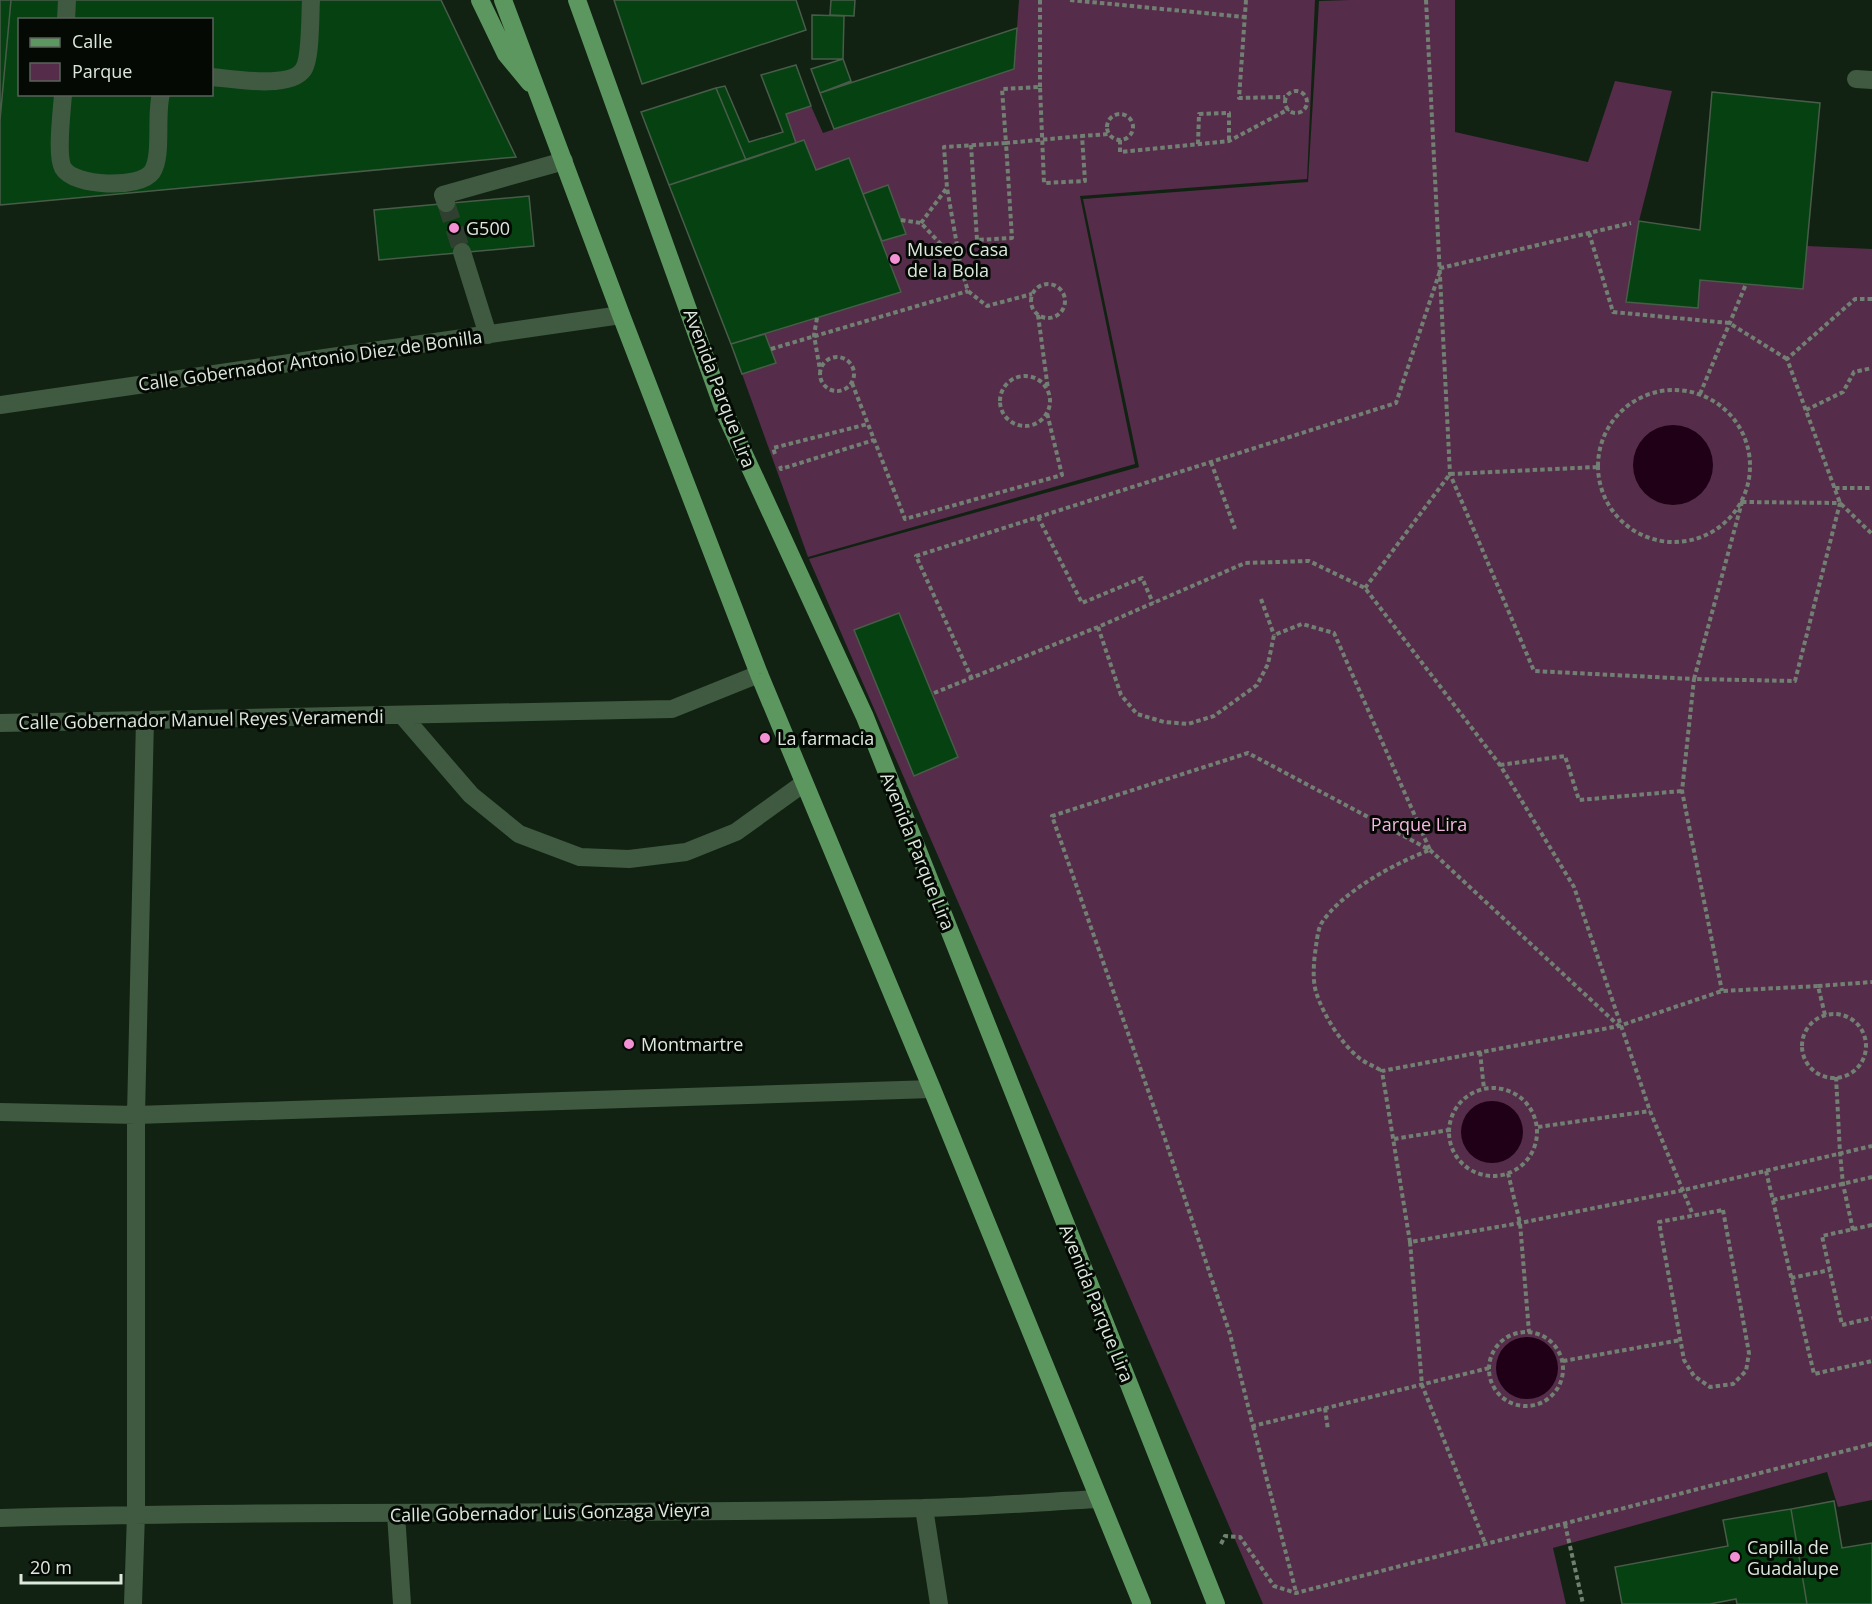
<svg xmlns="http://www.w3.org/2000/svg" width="1872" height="1604" font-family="'Open Sans',sans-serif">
	<rect width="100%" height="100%" fill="#112212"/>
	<path fill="#552c49" d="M1019,0H1315L1307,179L1080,196L1135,464L808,557L742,374L775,363L765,334L901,292L882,241L906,234L888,186L863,194L849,158L816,170L804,141L796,143L786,114L811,106L823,133L1014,69Z
		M1350,0H1455V132L1588,162L1615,81L1672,91L1639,221L1626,302L1697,308L1700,280L1803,289L1807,246L1872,249V1500L1838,1507L1827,1472L1553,1548L1566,1604H1263L809,559L1139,467L1083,199L1308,182L1319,1Z"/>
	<path fill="#1f0017" d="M1633 465a40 40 0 1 1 80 0a40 40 0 1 1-80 0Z
		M1461 1132a31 31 0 1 1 62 0a31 31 0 1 1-62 0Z
		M1496 1368a31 31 0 1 1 62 0a31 31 0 1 1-62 0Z"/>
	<path fill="#064111" stroke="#495c49" stroke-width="1.5" fill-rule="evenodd" d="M0,0H11L0,120Z
		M11,0H441L516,157L0,205V120ZM20,20H212V94H20Z
		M614,0H796L806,30L642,84Z
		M831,0H855L854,16L830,15Z
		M812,15L844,16L843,59H812Z
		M1017,28L1014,69L834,129L820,93Z
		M843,59L851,81L820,93L811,69Z
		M796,65L811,106L786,114L796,143L746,160L716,88L725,86L749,142L783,132L761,75Z
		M716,88L746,160L669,185L641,112Z
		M1712,92L1820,103L1803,289L1700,280L1698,308L1626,302L1639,221L1700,230Z
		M804,140L816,170L849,158L901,292L731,344L669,185Z
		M888,185L906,234L882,241L863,194Z
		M529,196L534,246L379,260L374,210Z
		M765,334L776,363L742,374L731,344Z
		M899,613L958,757L914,776L854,630Z
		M1834,1501L1842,1548L1872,1543V1604H1807L1791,1509Z
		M1791,1509L1807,1604H1737L1736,1599L1710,1604H1622L1615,1567L1728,1546L1723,1520Z"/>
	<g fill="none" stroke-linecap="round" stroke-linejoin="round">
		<path stroke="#304030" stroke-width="18" stroke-dasharray="18 9" stroke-linecap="butt" d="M446,203L462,252"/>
		<path stroke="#718072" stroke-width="4" stroke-dasharray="4.5 3" stroke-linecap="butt" d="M1040,0V87
			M1070,0L1245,17
			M1246,0L1239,98L1285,97
			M1426,0L1450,474L1534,671L1694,679L1682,791L1722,991
			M1285 102a11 11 0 1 1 22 0a11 11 0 1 1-22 0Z
			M1107 127a13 13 0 1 1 26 0a13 13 0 1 1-26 0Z
			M1120,140V152L1229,141L1289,109
			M1198,144L1199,114L1229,113V141
			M971,145L977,240L1012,238L1006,143L1082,136
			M901,220L921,223L960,265L968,291L987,306L1032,294
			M921,223L946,189
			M1589,233L1613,312L1729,323L1787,359
			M961,268L947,188L944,147L1006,143L1002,89L1040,87L1044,183L1085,181L1082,136L1109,134
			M1031 301a17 17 0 1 1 34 0a17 17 0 1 1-34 0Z
			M1872,299H1855L1787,359L1840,503L1872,534
			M1038,315L1048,389
			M817,318L814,335L820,370
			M771,349L968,291
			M820 374a17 17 0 1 1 34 0a17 17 0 1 1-34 0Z
			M1000 401a25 25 0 1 1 50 0a25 25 0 1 1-50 0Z
			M852,383L905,519L1062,475L1047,413
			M1598 466a76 76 0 1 1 152 0a76 76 0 1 1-152 0Z
			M1700,394L1746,284
			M1806,410L1843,392L1854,372L1872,368
			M775,454L773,448L868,424
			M1211,462L1235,529
			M780,466L781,469L874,440
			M1835,488H1872
			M1742,502L1840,503L1795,681L1694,679Z
			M1038,517L1082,603L1142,578L1153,603
			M1365,588L1450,474L1597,467
			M1261,599L1274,635
			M1098,627L1121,695L1137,714L1164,722L1188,724L1214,716L1257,685L1268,664L1274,635L1302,624L1334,633L1430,850C1395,863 1341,892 1321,924C1318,930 1317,939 1316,946C1314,960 1312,978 1316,992C1323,1014 1340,1042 1358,1057C1365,1063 1374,1066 1382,1071
			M972,679L916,556L1396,403L1441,268L1631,223
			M934,693L1098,627L1245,563L1309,561L1365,588L1500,765L1574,887L1650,1111L1693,1215
			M1500,765L1565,756L1579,800L1682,791
			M1818,986L1872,982
			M1802 1046a32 32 0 1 1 64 0a32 32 0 1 1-64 0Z
			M1825,1015L1818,986L1722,991L1619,1026L1382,1071L1410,1242L1520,1223L1684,1190L1872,1146
			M1480,1052L1484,1089
			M1836,1077L1840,1153L1843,1184L1853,1230
			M1449 1132a44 44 0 1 1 88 0a44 44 0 1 1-88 0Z
			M1538,1127L1650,1111
			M1394,1139L1449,1130
			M1766,1171L1814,1374L1872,1361
			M1508,1173L1520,1223L1529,1332
			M1773,1200L1872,1177
			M1723,1210L1749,1353L1746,1371L1733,1384L1710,1387L1694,1376L1684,1360L1659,1222Z
			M1872,1225L1822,1236L1842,1325L1872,1318
			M1410,1242L1422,1385L1485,1543
			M1791,1278L1830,1270
			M1489 1369a37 37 0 1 1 74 0a37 37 0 1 1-74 0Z
			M1563,1361L1681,1340
			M1489,1368L1253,1426L1230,1334L1164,1136L1052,816L1248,753L1430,850L1619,1026
			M1325,1408L1328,1430
			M1253,1426L1296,1592
			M1565,1524L1583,1604
			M1221,1544L1225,1536L1240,1537L1274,1586L1296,1593L1872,1444"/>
		<path stroke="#3f5a40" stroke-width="18" d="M66,20L67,0
			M212,77C233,79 290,89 303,70C311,60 310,15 311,0
			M1856,79L1872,80
			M63,94C62,111 56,155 63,168C74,187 140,189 152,172C163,156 155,115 161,94
			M446,203L443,195L564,161
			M462,252L488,335
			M0,405L621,315
			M402,715L471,795L519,834L580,857L629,859L686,852L736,832L804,783
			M0,723L672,709L759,674
			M0,1112L136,1115L932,1089
			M924,1508L939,1604
			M396,1514L402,1604
			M0,1518C307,1509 615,1516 923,1508C982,1507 1040,1502 1099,1499
			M133,1604L136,1514V1115L145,719"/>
		<path stroke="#5d9760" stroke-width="18" d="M480,0L506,54L530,83
			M503,0L621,315L759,674L932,1089L1142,1604
			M577,0L725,413L865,717L1216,1604"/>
	</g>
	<g fill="#f491d4" stroke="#040904" stroke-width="2">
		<circle cx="454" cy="228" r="6"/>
		<circle cx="895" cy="259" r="6"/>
		<circle cx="765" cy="738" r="6"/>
		<circle cx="629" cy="1044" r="6"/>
		<circle cx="1735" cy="1557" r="6"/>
	</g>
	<g text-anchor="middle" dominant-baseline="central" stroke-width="6" stroke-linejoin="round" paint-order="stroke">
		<g font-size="18" fill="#dde8dd" stroke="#040904" text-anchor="start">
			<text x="466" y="228">G500</text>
			<text x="907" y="249">Museo Casa<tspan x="907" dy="21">de la Bola</tspan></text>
			<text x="777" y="738">La farmacia</text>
			<text x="641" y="1044">Montmartre</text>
			<text x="1747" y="1547">Capilla de<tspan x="1747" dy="21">Guadalupe</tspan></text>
		</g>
		<g font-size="18" fill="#dde8dd" stroke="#040904">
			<text transform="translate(310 360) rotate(-8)">Calle Gobernador Antonio Diez de Bonilla</text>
			<text transform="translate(720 388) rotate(69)">Avenida Parque Lira</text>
			<text transform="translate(201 719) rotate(-1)">Calle Gobernador Manuel Reyes Veramendi</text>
			<text transform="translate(918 851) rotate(68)">Avenida Parque Lira</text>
			<text transform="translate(1097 1303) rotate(68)">Avenida Parque Lira</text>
			<text transform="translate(550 1512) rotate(-1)">Calle Gobernador Luis Gonzaga Vieyra</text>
		</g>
		<g font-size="18" fill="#f5b6df" stroke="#040904">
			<text x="1419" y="824">Parque Lira</text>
		</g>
	</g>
	<rect x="18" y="18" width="195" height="78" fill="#040904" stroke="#5b625b" stroke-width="1.5"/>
	<rect x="30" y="38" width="30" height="9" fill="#5d9760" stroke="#5b625b" stroke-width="1.5"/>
	<text x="72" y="48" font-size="18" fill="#dde8dd">Calle</text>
	<rect x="30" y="63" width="30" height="18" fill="#552c49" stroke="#5b625b" stroke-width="1.5"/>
	<text x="72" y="78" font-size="18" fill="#dde8dd">Parque</text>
	<path d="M21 1574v9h100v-9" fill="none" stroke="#dde8dd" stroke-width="3"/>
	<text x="30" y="1574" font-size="18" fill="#dde8dd" stroke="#040904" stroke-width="4.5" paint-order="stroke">20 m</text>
</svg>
